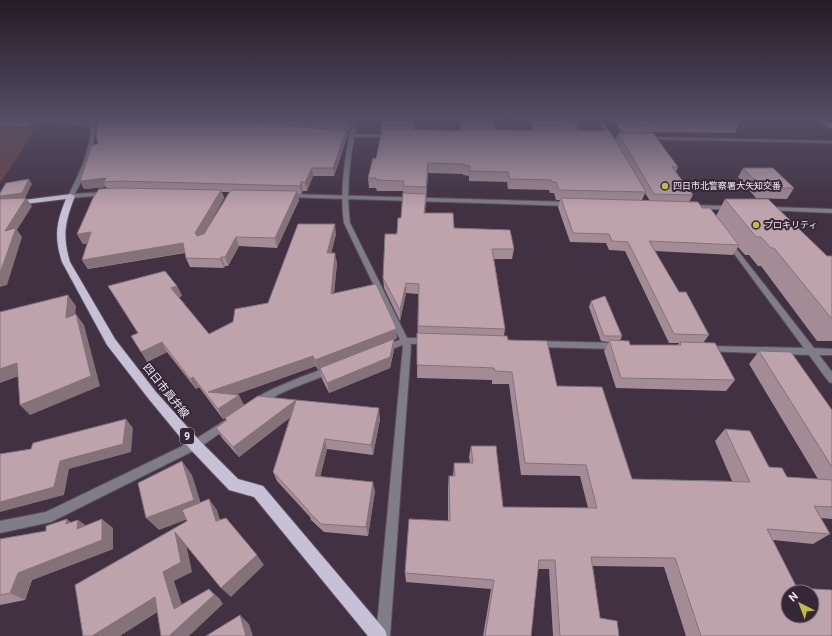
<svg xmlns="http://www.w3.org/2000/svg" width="832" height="636" font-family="Roboto,'Noto Sans JP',sans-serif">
	<rect width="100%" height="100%" fill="#413142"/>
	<path fill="#6b4544" d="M0,125L36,129L0,183Z"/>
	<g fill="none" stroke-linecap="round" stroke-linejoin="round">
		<defs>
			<path id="service" d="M404,338L407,339L408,341L407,343L385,352L382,351L381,349L382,347Z
				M331,366L334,368L335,370L334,372C315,380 289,388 272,398C266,401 260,408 253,406L251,403C256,393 317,371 331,366Z
				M227,419L230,420L232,423L230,426L199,448L195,450L191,448L190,445L191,442Z"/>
			<path id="minor" d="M39,120H58L84,123L95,120V122L108,121L110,122L95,124C96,149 85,176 73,197H69L68,196C79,174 91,150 91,125H84Z
				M311,120H316L303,133H299V131Z
				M353,120H357L355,134L391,135L393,136L391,137H354C349,166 346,194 350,223L407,338H427L430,339L431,341L430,343L410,344L411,346L390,636H376L403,346L344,223C340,194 344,165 349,137L337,136L335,135L337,134H350Z
				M645,137L832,141V143L647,139H645Z
				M729,241L731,242L814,348L832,349V355H819L832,372V383L829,382L809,355L706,351L705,349L706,347L709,346L804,348L727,244L726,243Z
				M537,341L617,343L620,344L621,346L620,348L617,349L537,347L534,346L533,344L534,342Z
				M195,440L199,442L200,445L199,448L51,522L0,533V521L46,512Z"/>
			<path id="tertiary" d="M598,120H602L613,139V140H609Z
				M104,192L107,194L106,195L71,198L68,196L71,194Z
				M288,194L570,202L573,204L570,206L286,197V195Z
				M692,205L730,206L733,208L730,210L690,208L689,207Z
				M770,207L832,209V213L768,210L767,209Z"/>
			<path id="primary" d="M71,194L75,196C65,222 62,235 70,262L115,339L156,392L200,441L238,479L263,486L385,630L387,636H368L254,497L229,490L190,449L148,398L107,345L62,262C54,237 56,223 66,199L0,207V203Z"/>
			<path id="trunk" d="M818,120H826L832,124V129Z"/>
		</defs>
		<use href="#service" stroke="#5e4f5e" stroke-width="2"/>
		<use href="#minor" stroke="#5e4f5e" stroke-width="2"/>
		<use href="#tertiary" stroke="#5e4f5e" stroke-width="2"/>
		<use href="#primary" stroke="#5e4f5e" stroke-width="2"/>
		<use href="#trunk" stroke="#5e4f5e" stroke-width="2"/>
		<use href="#service" fill="#7f7d87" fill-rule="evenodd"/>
		<use href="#minor" fill="#7f7d87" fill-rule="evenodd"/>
		<use href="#tertiary" fill="#7f7d87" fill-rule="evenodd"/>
		<use href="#primary" fill="#c6c1d7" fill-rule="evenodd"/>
		<use href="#trunk" fill="#d4cee6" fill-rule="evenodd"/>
	</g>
	<path fill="#a38c95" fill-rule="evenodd" d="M0,120L38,121L28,127L0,125Z
		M98,120H309L302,127H309L308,122L351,120L349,132H347V138L334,176H313L307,191H303L301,194H297L299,200L277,248L239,246L228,266H225L224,268L190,267L186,258L185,253L88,269L82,260L87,243L83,244L77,234L107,188L106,187L84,189L80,181L98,144ZM222,192H229L203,235L224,198Z
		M415,120L414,130L461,131L460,120H495V130L533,131L530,120H567V121L578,125L577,130L615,140L618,133H622L614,120H738L740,122L735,133L647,132L678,167L676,172L693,195L689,202L716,216L725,199L827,256H832V341H817L761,266H758L749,255H745L738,247L733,255L654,251L679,292L709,335L703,343L735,380L726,391L616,388L604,351L609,342L601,341L589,307L591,301L622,336L620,341L630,345H678L679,343H669L625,251L609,250L606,243L570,242L558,207L560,200H556L554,193H550L549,190L508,189L507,182L469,181V176L463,175V174L428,173L425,213L454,228L514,249L512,259H494L505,329L504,336L508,340L557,386L632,479L732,481L715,441L725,429L769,467L787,477L818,479L749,364L759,351L832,410V519L821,518L830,534L813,544L773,540L797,588L832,636H686L664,567L593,566L600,618L619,636H553L549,569H538L531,636H483L491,589L406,582L405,573L448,521V487L449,476H453L454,463H470L469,457L471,446L503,507L588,508L580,476L521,475L509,384H492V380L417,378L418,294L406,293L400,321L384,288L383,278L401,218L403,191H377L376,188H369L368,178L376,159L382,133L381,125ZM645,193L650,201L642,200Z
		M743,168L794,188L787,199L756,198L738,177Z
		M336,234L331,253L337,263L334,293L397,337L396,339L394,340V350L390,368L329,393L322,379L320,369L318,370L316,366L234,395L244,405L223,419L199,387L196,389L167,352L147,362L138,333L177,286L182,296L179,297L209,334L268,303Z
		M258,396L380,419L373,455L327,449L320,477L375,491L368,536L324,532L311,520L310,517L277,481L273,472L290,417L239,457L222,438L216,428L226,420L225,418Z
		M78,520L85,525L113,528V549L32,580L25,600L0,605V539L46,531Z"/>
	<path fill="#857279" d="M29,120H38V121L28,127L25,122Z
		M301,120H309L300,128L299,121Z
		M349,120H351L349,132L348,125Z
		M414,120H415L413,134V125Z
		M346,131L347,138L334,176L333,168Z
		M428,163V173L426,197V187Z
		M312,168L313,176L307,191L305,182Z
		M106,178L104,182L106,187L84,189L80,181Z
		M29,179L32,184L25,198L2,201L0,198V196Z
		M301,182L303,191L301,194L300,186Z
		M221,190L224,198L199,242L195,233Z
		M297,191L299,200L277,248L275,238Z
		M26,198L32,206L17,230L22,237L7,285L0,287V273L5,231Z
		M335,224L336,234L329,263L327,253Z
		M91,232L96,242L83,244L77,234Z
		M236,237L239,246L228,266L225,257Z
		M183,243L187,252L88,269L82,260Z
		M335,253L337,263L333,304L331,294Z
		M221,257L225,266L224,268L220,259Z
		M406,283V293L400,321V310Z
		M177,286L182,296L176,298L171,288Z
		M68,295L76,306L74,329L66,318Z
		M76,314L84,325L100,386L30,415L20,405Z
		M396,327L397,337L396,339L394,340V350L390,368L329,393L327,383L393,341L318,370L315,360Z
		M162,342L167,352L147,362L141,352Z
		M313,356L316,366L214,402L208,392Z
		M17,363L27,373L0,383V369Z
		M193,377L199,387L196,389L190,379Z
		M239,395L244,405L223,419L218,409Z
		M296,400L299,411L239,457L233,447Z
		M379,408L380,419L373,455L371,445Z
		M126,419L133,428L131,452L69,469L64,495L0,512V502L60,461Z
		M325,439L327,449L318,486L315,476Z
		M182,461L192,475L204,513L159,530L146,518Z
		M373,482L375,491L368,536L366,527Z
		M209,499L217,510L224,533L216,521Z
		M67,519L77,527L78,520L89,528V537L66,524Z
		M102,519L113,528V549L32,580L25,600L10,593L18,573Z
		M175,532L186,543L192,572L174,581L186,617L174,609L163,572Z
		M257,555L264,565L231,597L221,588Z
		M209,589L219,598L223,604L189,636H169Z
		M155,597L167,606L120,636H92Z
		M240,615L249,624L253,636H246Z"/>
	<path fill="#bea3ad" stroke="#857279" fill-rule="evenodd" d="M0,120H29L25,122Z
		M98,120H228L346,131L333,168H312L305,182H301L300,186L120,181L104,182L106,178L80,181L92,145L98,144L96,135Z
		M283,120H301L299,121Z
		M310,120H349L348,125L308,122Z
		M382,120H414L413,125H381Z
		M462,120H495L496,121H462Z
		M534,120H567V121L576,122L578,125H536Z
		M624,120H738L740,122H648L650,125L627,124Z
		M382,129L463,131V129L538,131V130L610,131L646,192L559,190L556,182H552L551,180L510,179L508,172L470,171V166L464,165V164L428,163L426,187L403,186L404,181L376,180V178H368L373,158L376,159Z
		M618,133H653L678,167H672L693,195L654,194Z
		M743,168H773L794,188H762Z
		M29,179L22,193L0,196V193L6,183Z
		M120,188L221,190L195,233L197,236L204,234L231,190L297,191L275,238L236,237L225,257H221L220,259L186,258L183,243L82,260L91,232L77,234L93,198L99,189Z
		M403,193L426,194L424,213H453L454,228L510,230L514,249H492L505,329L418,326L419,284L406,283L400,310L383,278L385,234H397L398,218H401Z
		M26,198L5,231L16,228L0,273V199Z
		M561,198L698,202L702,208H710L739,245L649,241L679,292H686L709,335L674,334L628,242L612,241L609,234L573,233Z
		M725,199H768L827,256H832V319L774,248H771L761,237H756Z
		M298,224H335L327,253H335L331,294L376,284L396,327V329L315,360L313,356L208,392L239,395L218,409L193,377L190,379L162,342L141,352L131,336L138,333L108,286L165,271L177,286L171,288L209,334L233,322L235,309L268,303Z
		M68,295L66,318L76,314L91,376L20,405L17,363L0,369V312Z
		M605,296L622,336H604L591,301Z
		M417,333L507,336L508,340L547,341L557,386L602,387L632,479L750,482L725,429L750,431L769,467L782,468L787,477L832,480V507L814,506L830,534L767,529L797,588L832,590V636H701L675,558L591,557L600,618L617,621L619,636H560L555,560H539L531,636H485L494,580L405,573L409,519L450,521L449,476H455L454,463H473L471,446H496L503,507L597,508L586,465L525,463L512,372L495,371L494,368L417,365ZM788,592H812V616H788Z
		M394,339L390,357L327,383L320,368Z
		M609,340L629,341L630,345H681L680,342L715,343L735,380L621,378Z
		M759,351L791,352L832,410V467Z
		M258,396L296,400L233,447L216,428L227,420L225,418Z
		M296,400L379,408L371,445L325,439L315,476L373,482L366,527L321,524L308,511V510L273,472Z
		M126,419L123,444L60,461L54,487L0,502V454L31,449L33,443Z
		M182,461L194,500L146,518L138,483Z
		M209,499L216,521L226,518L257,555L221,588L175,532L181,562L163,572L174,609L209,589L214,595L169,636H161L155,597L92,636H83L75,585L187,521L182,510Z
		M67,519L66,524L78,520L77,529L102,519V540L18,573L10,593L0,595V539L46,531V526Z
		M240,615L246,636H206Z"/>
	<linearGradient id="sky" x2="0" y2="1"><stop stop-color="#241b24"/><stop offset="0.57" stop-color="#544e65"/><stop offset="1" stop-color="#544e65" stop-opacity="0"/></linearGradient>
	<rect width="832" height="209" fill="url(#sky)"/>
	<g fill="#c0be40" stroke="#362738" stroke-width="1.5">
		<circle cx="665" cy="186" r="4"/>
		<circle cx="756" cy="225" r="4"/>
	</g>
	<g text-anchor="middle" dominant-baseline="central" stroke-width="4" stroke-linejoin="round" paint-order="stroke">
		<g font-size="9" fill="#f4eaf4" stroke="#362738" text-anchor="start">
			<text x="673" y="186">四日市北警察署大矢知交番</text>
			<text x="764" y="225">プロキリティ</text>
		</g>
		<rect fill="#362738" stroke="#bbb0bc" stroke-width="1" x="180" y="428" width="14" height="16" rx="3"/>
		<g font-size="10" font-weight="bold" fill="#f4eaf4">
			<text x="187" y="436">9</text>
		</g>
		<g font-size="11" fill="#f4eaf4" stroke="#362738">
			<text transform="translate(166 391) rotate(51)">四日市員弁線</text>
		</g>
	</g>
	<g transform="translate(800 604) rotate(318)"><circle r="19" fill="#362738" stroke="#827583"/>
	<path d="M0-3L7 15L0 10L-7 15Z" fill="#c0be40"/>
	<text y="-6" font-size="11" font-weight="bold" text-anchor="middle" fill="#f4eaf4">N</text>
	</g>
</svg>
